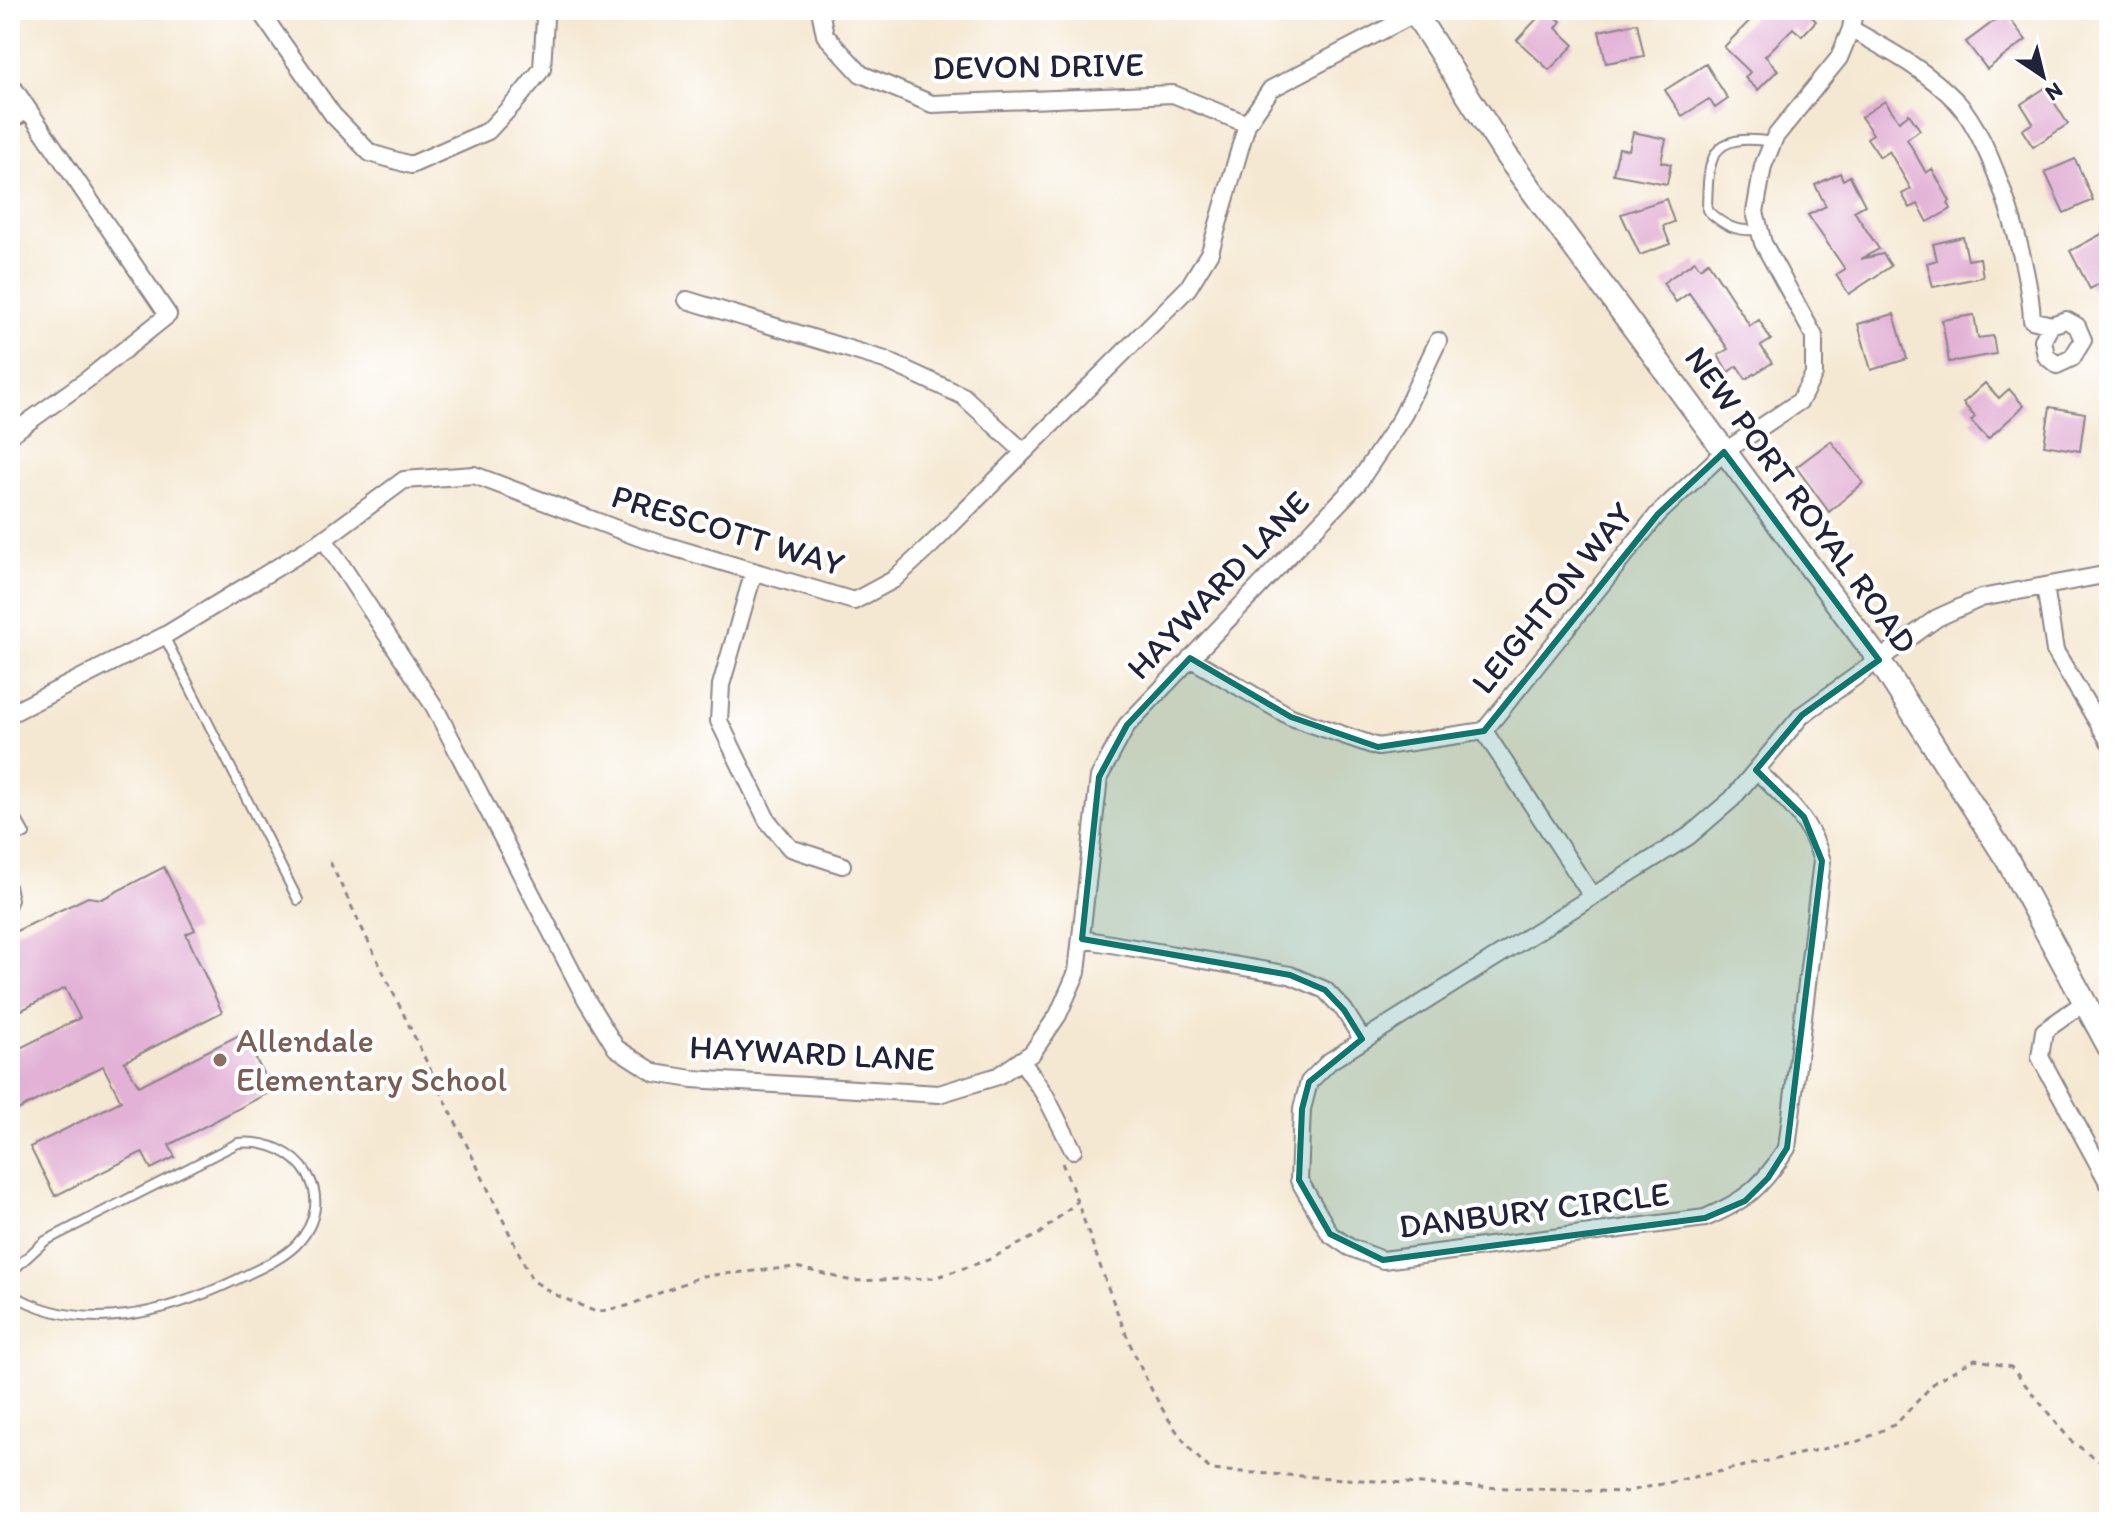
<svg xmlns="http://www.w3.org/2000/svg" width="2119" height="1532" font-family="Itim,sans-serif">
	<rect width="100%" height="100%" fill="#fff"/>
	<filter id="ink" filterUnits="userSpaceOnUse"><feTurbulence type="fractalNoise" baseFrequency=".0125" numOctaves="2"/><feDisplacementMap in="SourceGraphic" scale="16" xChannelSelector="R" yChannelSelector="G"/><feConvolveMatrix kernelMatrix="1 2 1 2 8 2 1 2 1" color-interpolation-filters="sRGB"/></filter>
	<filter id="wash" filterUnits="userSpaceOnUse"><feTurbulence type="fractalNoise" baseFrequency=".006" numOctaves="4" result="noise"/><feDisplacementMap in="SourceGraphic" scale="32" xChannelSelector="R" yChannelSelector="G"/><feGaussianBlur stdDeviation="1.8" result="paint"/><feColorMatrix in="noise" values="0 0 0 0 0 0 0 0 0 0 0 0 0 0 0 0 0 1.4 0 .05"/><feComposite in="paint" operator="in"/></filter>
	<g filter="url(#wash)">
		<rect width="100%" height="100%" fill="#f5e8d2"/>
		<g id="blocks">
			<path fill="#e2b1d5" d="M1545,10L1561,21L1556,28L1574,45L1549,70L1517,40Z
				M1760,10H1805L1816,21L1802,36L1793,28L1765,56L1778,70L1758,90L1745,78L1750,72L1724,47Z
				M2005,13L2026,40L1987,69L1966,42Z
				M1637,23L1644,56L1606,63L1599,31Z
				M1706,64L1728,99L1715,108L1709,99L1682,116L1665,90Z
				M2045,88L2068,124L2033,147L2022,130L2033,123L2021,104Z
				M1885,101L1899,121L1909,114L1920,130L1907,139L1926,173L1932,169L1950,201L1948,203L1951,209L1928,222L1918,204L1910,208L1902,194L1911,189L1889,151L1880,157L1867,138L1873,134L1861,117Z
				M1633,132L1666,139L1661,162L1671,164L1667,184L1613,174L1619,148L1629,150Z
				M2075,159L2093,200L2064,213L2045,172Z
				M1840,173L1843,180L1850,176L1865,205L1854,211L1879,249L1861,259L1883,254L1891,266L1849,294L1836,275L1845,269L1808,215L1826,206L1815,185Z
				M1666,199L1674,222L1663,226L1670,244L1640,255L1621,214Z
				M2109,230V279L2090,289L2070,251Z
				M1963,237L1968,260L1980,258L1983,277L1933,287L1927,263L1937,260L1933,244Z
				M1695,261L1700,268L1708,262L1750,326L1759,320L1771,340L1761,346L1772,363L1746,379L1737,366L1728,372L1718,355L1728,349L1689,293L1676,302L1663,283Z
				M1894,314L1907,359L1871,370L1858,324Z
				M1974,315L1978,338L1993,336L1996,354L1949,362L1942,320Z
				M1985,383L1999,398L2009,389L2024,406L1988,439L1971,421L1975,417L1963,403Z
				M2050,407L2085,413L2080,451L2044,445Z
				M1831,441L1863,483L1829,512L1796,467Z
				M164,867L195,930L186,934L222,1012L124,1062L139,1086L243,1033L272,1091L169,1145L175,1157L151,1169L142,1152L55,1196L30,1147L121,1101L103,1066L10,1114V1053L80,1018L65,988L10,1016V934L88,897L102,899Z"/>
		</g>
	</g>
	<g filter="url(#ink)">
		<use href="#blocks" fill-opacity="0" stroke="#8c8586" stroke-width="2"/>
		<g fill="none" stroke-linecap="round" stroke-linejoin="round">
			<defs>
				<path id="lane" d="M1760,230C1736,232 1724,226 1707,210C1708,157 1709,132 1772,142
					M164,636L298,900
					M10,807L25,834
					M10,886L13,900L10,907
					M10,1273L45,1241L238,1143C299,1137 342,1197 296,1245C281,1260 256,1270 238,1279C167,1313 82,1337 10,1293"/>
				<path id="street" d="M259,10L333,115L370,153L411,165L488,131L517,100L542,69L545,19L541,10
					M820,10L825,35L861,74L932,104L1173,94L1247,124
					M1851,29C1890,51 1926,70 1957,102C1994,142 2030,266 2032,320L2051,325L2043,340L2046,356L2057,365L2072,358L2083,340L2077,326L2066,320L2051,325
					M10,83L168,315L88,379L10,435
					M10,122L27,109
					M687,300L885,360L963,396L1024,452
					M324,539L434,706L586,999L616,1048L655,1073L692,1079L939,1094L998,1076L1032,1053L1058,1015L1077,972L1099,777L1127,725L1358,483L1402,417L1438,341
					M754,571L721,685L719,721L767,820L790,848L842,865
					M2045,586L2055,651L2109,741
					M1190,658L1291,717L1378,747L1484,731L1658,514L1724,452L1800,401L1814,374V336L1763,243L1755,212L1763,166L1775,137L1839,58L1851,29L1854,10
					M10,714L164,636L324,539L404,480L474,475L638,537L854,601L893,580L931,545L1188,288L1210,252L1247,124L1271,89L1414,14
					M1484,731L1592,896
					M1756,770C1786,799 1811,820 1822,861L1787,1148C1762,1187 1747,1200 1705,1218L1383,1260L1349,1247L1330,1234L1299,1180L1302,1109L1309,1082L1330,1061L1689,836L1732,799L1802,715L1937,618L1981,598L2109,574
					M1082,939L1290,975L1325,990L1344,1010L1362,1039
					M2085,1002L2044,1031L2040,1057L2109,1184
					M1021,1060L1045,1095L1073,1150"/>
				<path id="secondary" d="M1413,10L1506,155L1879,660L2008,861L2109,1047"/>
			</defs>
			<use href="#lane" stroke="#8c8586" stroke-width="12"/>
			<use href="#street" stroke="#8c8586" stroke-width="20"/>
			<use href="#secondary" stroke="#8c8586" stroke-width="26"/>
			<path stroke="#8c8586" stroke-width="3" stroke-dasharray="6 6" stroke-linecap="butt" d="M330,862L532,1280L554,1294L596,1312L627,1306L702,1276L755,1271L796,1267L852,1281L934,1278L988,1260L1039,1234L1078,1201
				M1062,1163C1101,1255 1136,1405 1211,1470L1450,1486L1625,1492L1859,1441L1896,1424L1936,1381L1975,1359L2011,1367L2071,1441L2109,1468"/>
			<use href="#lane" stroke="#fff" stroke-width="8"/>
			<use href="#street" stroke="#fff" stroke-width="16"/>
			<use href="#secondary" stroke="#fff" stroke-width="22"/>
		</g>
	</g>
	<path fill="#0f766e" fill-opacity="0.2" stroke="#0f766e" stroke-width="6" stroke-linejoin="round" d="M1724,452L1879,660L1802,715L1756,770L1804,817L1822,861L1787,1148L1768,1178L1745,1201L1705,1218L1383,1260L1330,1234L1299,1180L1302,1109L1309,1082L1362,1039L1344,1010L1325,990L1290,975L1082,939L1099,777L1127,725L1190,658L1291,717L1378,747L1484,731L1658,514Z"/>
	<circle fill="#8d6e63" stroke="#fff" stroke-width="3" cx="220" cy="1060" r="8"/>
	<g text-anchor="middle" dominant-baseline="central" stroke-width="8" stroke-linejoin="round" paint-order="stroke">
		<g font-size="34" fill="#22223b" stroke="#fff">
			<text transform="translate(1038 66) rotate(-1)">DEVON DRIVE</text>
			<text transform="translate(1801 500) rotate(54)">NEW PORT ROYAL ROAD</text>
			<text transform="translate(728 530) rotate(17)">PRESCOTT WAY</text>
			<text transform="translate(1218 585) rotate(-46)">HAYWARD LANE</text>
			<text transform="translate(1552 598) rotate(-51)">LEIGHTON WAY</text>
			<text transform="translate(812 1053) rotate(3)">HAYWARD LANE</text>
			<text transform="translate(1534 1210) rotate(-7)">DANBURY CIRCLE</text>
		</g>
		<g font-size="34" fill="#785e54" stroke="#fff" text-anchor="start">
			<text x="236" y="1040">Allendale<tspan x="236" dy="39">Elementary School</tspan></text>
		</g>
	</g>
	<rect width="2119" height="1532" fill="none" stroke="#fff" stroke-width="40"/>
	<g transform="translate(2043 76) rotate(145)" stroke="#ffffff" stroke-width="6" paint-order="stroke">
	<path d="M0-6L14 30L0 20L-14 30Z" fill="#22223b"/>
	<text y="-12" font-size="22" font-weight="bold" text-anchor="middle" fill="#22223b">N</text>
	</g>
</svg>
